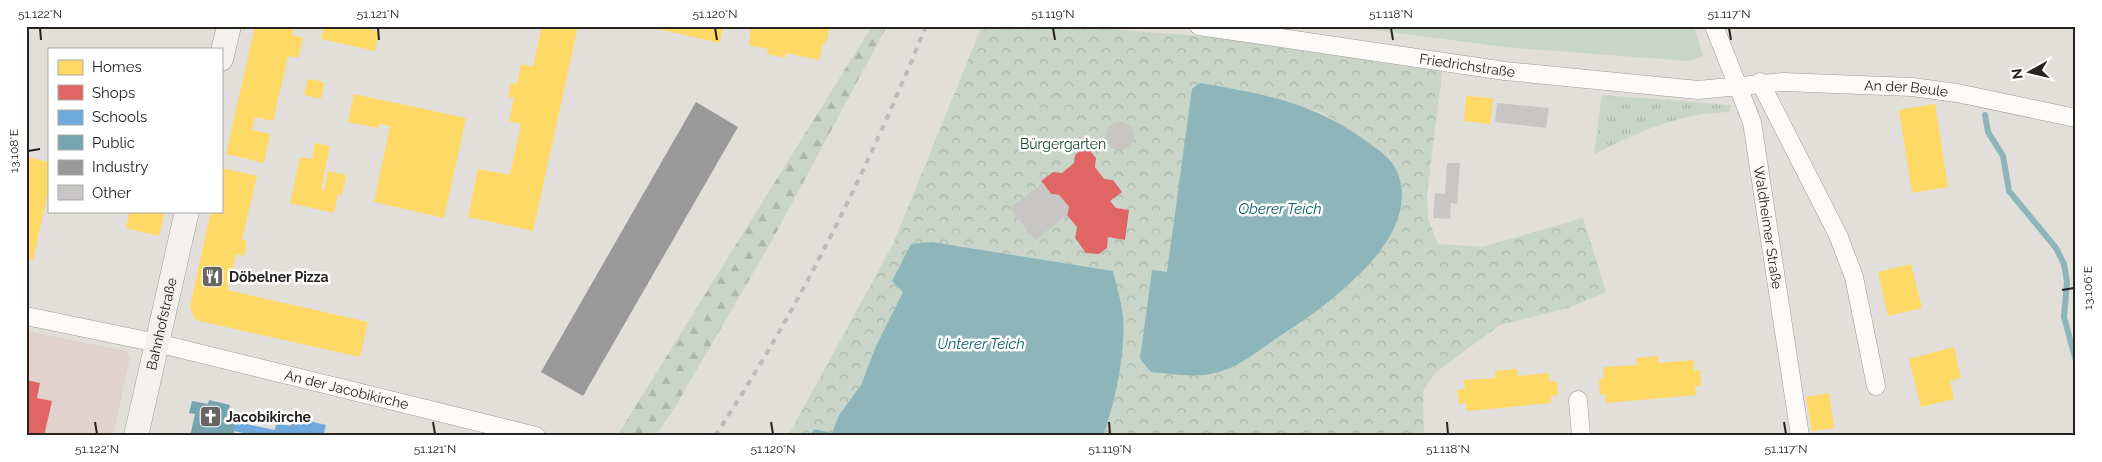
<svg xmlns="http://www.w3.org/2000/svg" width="2102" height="462" font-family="Raleway,sans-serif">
	<defs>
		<pattern id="grass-tufts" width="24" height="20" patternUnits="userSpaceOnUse" patternTransform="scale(1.25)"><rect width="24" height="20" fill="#c8d5c8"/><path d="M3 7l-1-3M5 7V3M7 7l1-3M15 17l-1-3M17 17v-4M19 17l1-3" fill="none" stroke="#acb7ac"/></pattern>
		<pattern id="forest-firs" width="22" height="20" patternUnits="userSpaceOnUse" patternTransform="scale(1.25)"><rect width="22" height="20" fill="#c8d5c8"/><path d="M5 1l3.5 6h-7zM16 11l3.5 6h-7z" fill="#acb7ac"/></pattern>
		<pattern id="park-crowns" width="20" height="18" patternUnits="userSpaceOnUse" patternTransform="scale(1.25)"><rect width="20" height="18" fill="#c8d5c8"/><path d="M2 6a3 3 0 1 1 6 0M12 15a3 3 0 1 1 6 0" fill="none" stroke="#acb7ac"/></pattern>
	</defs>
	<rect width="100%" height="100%" fill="#e2deda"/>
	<path fill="#e2d2cd" d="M26,331L126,351L130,357L113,436H26Z"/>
	<path fill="url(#grass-tufts)" d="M1602,95L1731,105L1729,112C1678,113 1639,132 1594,154Z"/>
	<path fill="url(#forest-firs)" d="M872,26H887L775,235L674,409L655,436H617Z"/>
	<path fill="url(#park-crowns)" fill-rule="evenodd" d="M982,26H1070L1225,38L1442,72L1427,194L1428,219L1438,244L1483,247L1583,218L1606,292L1568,308L1500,325L1436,372L1423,391L1424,436H1103L1111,414L1123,311L1113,271L979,250L957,245L903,292L876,346L861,385L839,415L832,433L814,429L810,436H788L893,244ZM1200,84L1270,97L1323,113L1375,147L1386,157L1395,167L1401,189L1402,203L1372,261L1357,278L1298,325L1222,371L1151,270L1167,273Z"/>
	<path fill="#c8d5c8" d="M1344,26H1694L1703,56L1688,61L1504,47Z"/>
	<path fill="#8eb6ba" d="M1200,83C1264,94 1313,102 1366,141C1376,148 1391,158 1396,169C1428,238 1322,309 1274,340C1258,351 1241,365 1222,371C1199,379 1174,374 1151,372L1140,359L1152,270L1167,272L1192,89Z
		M932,242L1113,271C1116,284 1120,296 1122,309C1128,341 1115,405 1103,436H810L814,429L832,433L839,415L861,385L876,346L903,292L892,281L911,244Z"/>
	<path fill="#ffd966" d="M255,26H294L292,35L303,38L298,58L288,56L273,121L255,117L252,130L270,134L264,163L226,154Z
		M324,26H358L379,32L375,51L321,39Z
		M542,26H578L533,231L468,217L478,169L510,175L521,124L509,121L514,98L508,97L511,83L517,84L521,64L533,67Z
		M645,26H723L720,43Z
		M751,26H830L826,44L823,43L819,60L786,53L785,58L767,54L768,49L749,45Z
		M308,79L324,82L321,99L304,95Z
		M354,94L466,118L444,218L374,202L390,126L379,124L378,128L348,122Z
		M1466,96L1493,98L1490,124L1464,121Z
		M1935,104L1948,187L1912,193L1899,110Z
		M315,143L330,146L321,190L324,191L328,171L346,175L342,195L338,194L334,213L290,203L300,157L312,159Z
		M26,157L49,162V187L33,260L26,258Z
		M221,168L257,176L242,239L247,241L244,256L236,254L227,290L368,322L360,357L195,320L190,307L211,211H221Z
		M130,211H165L159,236L126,228Z
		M1911,264L1922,308L1888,316L1878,272Z
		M1954,347L1961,378L1950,381L1954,399L1921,407L1909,359Z
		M1658,356V363L1693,360L1694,371L1700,370L1701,386H1695L1696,395L1606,403L1605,394L1600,395L1599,379L1604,378L1603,367L1637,365L1636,358Z
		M1517,369L1518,376L1549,373V382L1557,381L1558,395L1551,396V403L1467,411L1466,403L1459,404L1457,390L1465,389L1464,380L1495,378V371Z
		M1829,393L1834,428L1812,431L1806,397Z"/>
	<path fill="#e06666" d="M1086,146L1096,158L1095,167L1104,179L1113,180L1122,192L1110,201L1116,208L1129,210L1125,240L1108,237L1107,248L1099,254L1086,253L1075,238L1077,227L1067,215L1069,207L1059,195L1051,194L1041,181L1053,172L1062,173L1074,163L1075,155Z
		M26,380L40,383L37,398L52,401L44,436H26Z"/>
	<path fill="#6fa8dc" d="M293,417L326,425L323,436H257L234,431L236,422L275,430L276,423L290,426Z"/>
	<path fill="#76a5af" d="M209,400L230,405L226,420L236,422L233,436H190L195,414L189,413L192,401L208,404Z"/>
	<path fill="#999" d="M696,102L738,127L583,396L541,372Z"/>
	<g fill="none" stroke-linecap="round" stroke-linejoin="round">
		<path stroke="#8eb6ba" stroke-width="6" d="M1985,115L1988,132L2003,156L2009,191L2056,248L2064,264L2067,282L2064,317L2076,361"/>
	</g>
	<path fill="#c8c5c5" d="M1497,103L1549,108L1546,128L1495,122Z
		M1106 136a14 14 0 1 1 28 0a14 14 0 1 1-28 0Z
		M1447,163H1460L1457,204L1451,203L1450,219L1433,218L1435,193L1445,194Z
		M1043,183L1051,194L1059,195L1069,207L1067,215L1035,240L1010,208Z"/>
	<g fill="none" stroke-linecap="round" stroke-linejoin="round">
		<defs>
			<g id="street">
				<path id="s1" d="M1199,26L1505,71L1698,90L1783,82L1912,87L1957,93L2076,118"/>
				<path id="s2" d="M1714,26L1752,122L1800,436"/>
				<path d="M1760,82L1838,235L1854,277L1876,386"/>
				<path id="s3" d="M26,316L157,343L536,436"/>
				<path d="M1578,400L1581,436"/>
			</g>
			<g id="secondary">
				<path d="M221,59L229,26"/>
				<path id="s4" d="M136,436L187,211"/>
			</g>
		</defs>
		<use href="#street" stroke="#9e9a97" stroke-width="19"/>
		<use href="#secondary" stroke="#9e9a97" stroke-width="25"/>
		<use href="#street" stroke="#fbfaf9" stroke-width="18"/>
		<use href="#secondary" stroke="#f3f1ee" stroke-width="24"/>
		<path stroke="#bcbaba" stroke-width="4" stroke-dasharray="6 6" stroke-linecap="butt" d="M715,436C800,307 868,169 926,26"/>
	</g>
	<path fill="none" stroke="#252220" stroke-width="2" d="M40,28L41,40M378,28L379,40M715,28L717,40M1053,28L1055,40M1391,28L1393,40M1729,28L1731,40M28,151L40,149M2062,290L2074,288M95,422L97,434M433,422L435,434M771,422L773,434M1109,422L1110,434M1447,422L1448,434M1784,422L1786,434"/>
	<defs>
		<symbol id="restaurant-square" viewBox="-11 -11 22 22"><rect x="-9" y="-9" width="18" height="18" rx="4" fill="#676461" stroke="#fff"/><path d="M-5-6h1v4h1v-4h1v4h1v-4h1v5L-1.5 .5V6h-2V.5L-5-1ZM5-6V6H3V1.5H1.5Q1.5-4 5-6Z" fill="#fff"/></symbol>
		<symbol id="church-square" viewBox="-11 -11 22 22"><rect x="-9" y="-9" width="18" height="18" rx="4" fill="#676461" stroke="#fff"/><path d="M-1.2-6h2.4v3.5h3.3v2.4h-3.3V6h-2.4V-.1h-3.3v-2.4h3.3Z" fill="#fff"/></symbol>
	</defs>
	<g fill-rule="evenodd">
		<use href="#restaurant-square" x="200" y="264" width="25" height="25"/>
		<use href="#church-square" x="198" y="404" width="25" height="25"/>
	</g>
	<g text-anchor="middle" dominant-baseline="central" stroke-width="5" stroke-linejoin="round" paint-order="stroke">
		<g font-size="14" fill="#252220" stroke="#fff">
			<text stroke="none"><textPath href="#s1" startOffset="271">Friedrichstraße</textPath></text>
			<text stroke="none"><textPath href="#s1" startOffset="712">An der Beule</textPath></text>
			<text stroke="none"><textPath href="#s2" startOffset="210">Waldheimer Straße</textPath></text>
			<text stroke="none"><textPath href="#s4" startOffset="115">Bahnhofstraße</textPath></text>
			<text stroke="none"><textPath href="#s3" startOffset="329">An der Jacobikirche</textPath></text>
		</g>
		<g font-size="14" fill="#144528" stroke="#fff">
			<text x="1063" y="144">Bürgergarten</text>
		</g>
		<g font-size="14" font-weight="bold" fill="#252220" stroke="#fff" text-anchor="start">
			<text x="229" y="277">Döbelner Pizza</text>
			<text x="226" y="417">Jacobikirche</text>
		</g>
		<g font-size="15" font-style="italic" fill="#055d67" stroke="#fff">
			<text x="1280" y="209">Oberer Teich</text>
			<text x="981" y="344">Unterer Teich</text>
		</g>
	</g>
	<rect width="2102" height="462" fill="none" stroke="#ffffff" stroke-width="55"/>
	<rect x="48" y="48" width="175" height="165" fill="#ffffff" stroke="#a8a7a6"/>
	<rect x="58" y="60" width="25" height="15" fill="#ffd966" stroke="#a8a7a6"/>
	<text x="92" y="72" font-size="15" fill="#252220">Homes</text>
	<rect x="58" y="85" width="25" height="15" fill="#e06666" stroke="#a8a7a6"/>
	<text x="92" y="98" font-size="15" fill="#252220">Shops</text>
	<rect x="58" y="110" width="25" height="15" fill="#6fa8dc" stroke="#a8a7a6"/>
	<text x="92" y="122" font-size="15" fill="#252220">Schools</text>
	<rect x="58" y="135" width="25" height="15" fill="#76a5af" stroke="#a8a7a6"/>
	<text x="92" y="148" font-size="15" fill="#252220">Public</text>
	<rect x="58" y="160" width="25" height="15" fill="#999999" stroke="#a8a7a6"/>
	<text x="92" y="172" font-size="15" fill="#252220">Industry</text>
	<rect x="58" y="185" width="25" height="15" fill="#c8c5c5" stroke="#a8a7a6"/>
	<text x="92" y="198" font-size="15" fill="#252220">Other</text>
	<g transform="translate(2030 72) rotate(262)" stroke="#ffffff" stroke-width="4" paint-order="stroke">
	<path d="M0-4L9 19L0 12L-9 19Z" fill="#252220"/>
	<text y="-8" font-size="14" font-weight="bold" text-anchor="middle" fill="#252220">N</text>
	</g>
	<rect x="28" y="28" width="2046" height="406" fill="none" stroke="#252220" stroke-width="2"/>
	<g font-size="12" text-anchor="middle" fill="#252220">
		<text x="40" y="18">51.122°N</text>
		<text x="378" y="18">51.121°N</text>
		<text x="715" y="18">51.120°N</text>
		<text x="1053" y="18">51.119°N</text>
		<text x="1391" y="18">51.118°N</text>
		<text x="1729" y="18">51.117°N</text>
		<text transform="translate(14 151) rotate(-90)" y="4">13.108°E</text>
		<text transform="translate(2088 288) rotate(-90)" y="4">13.106°E</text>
		<text x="97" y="453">51.122°N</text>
		<text x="435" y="453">51.121°N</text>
		<text x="773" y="453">51.120°N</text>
		<text x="1110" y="453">51.119°N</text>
		<text x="1448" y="453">51.118°N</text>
		<text x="1786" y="453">51.117°N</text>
	</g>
</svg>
